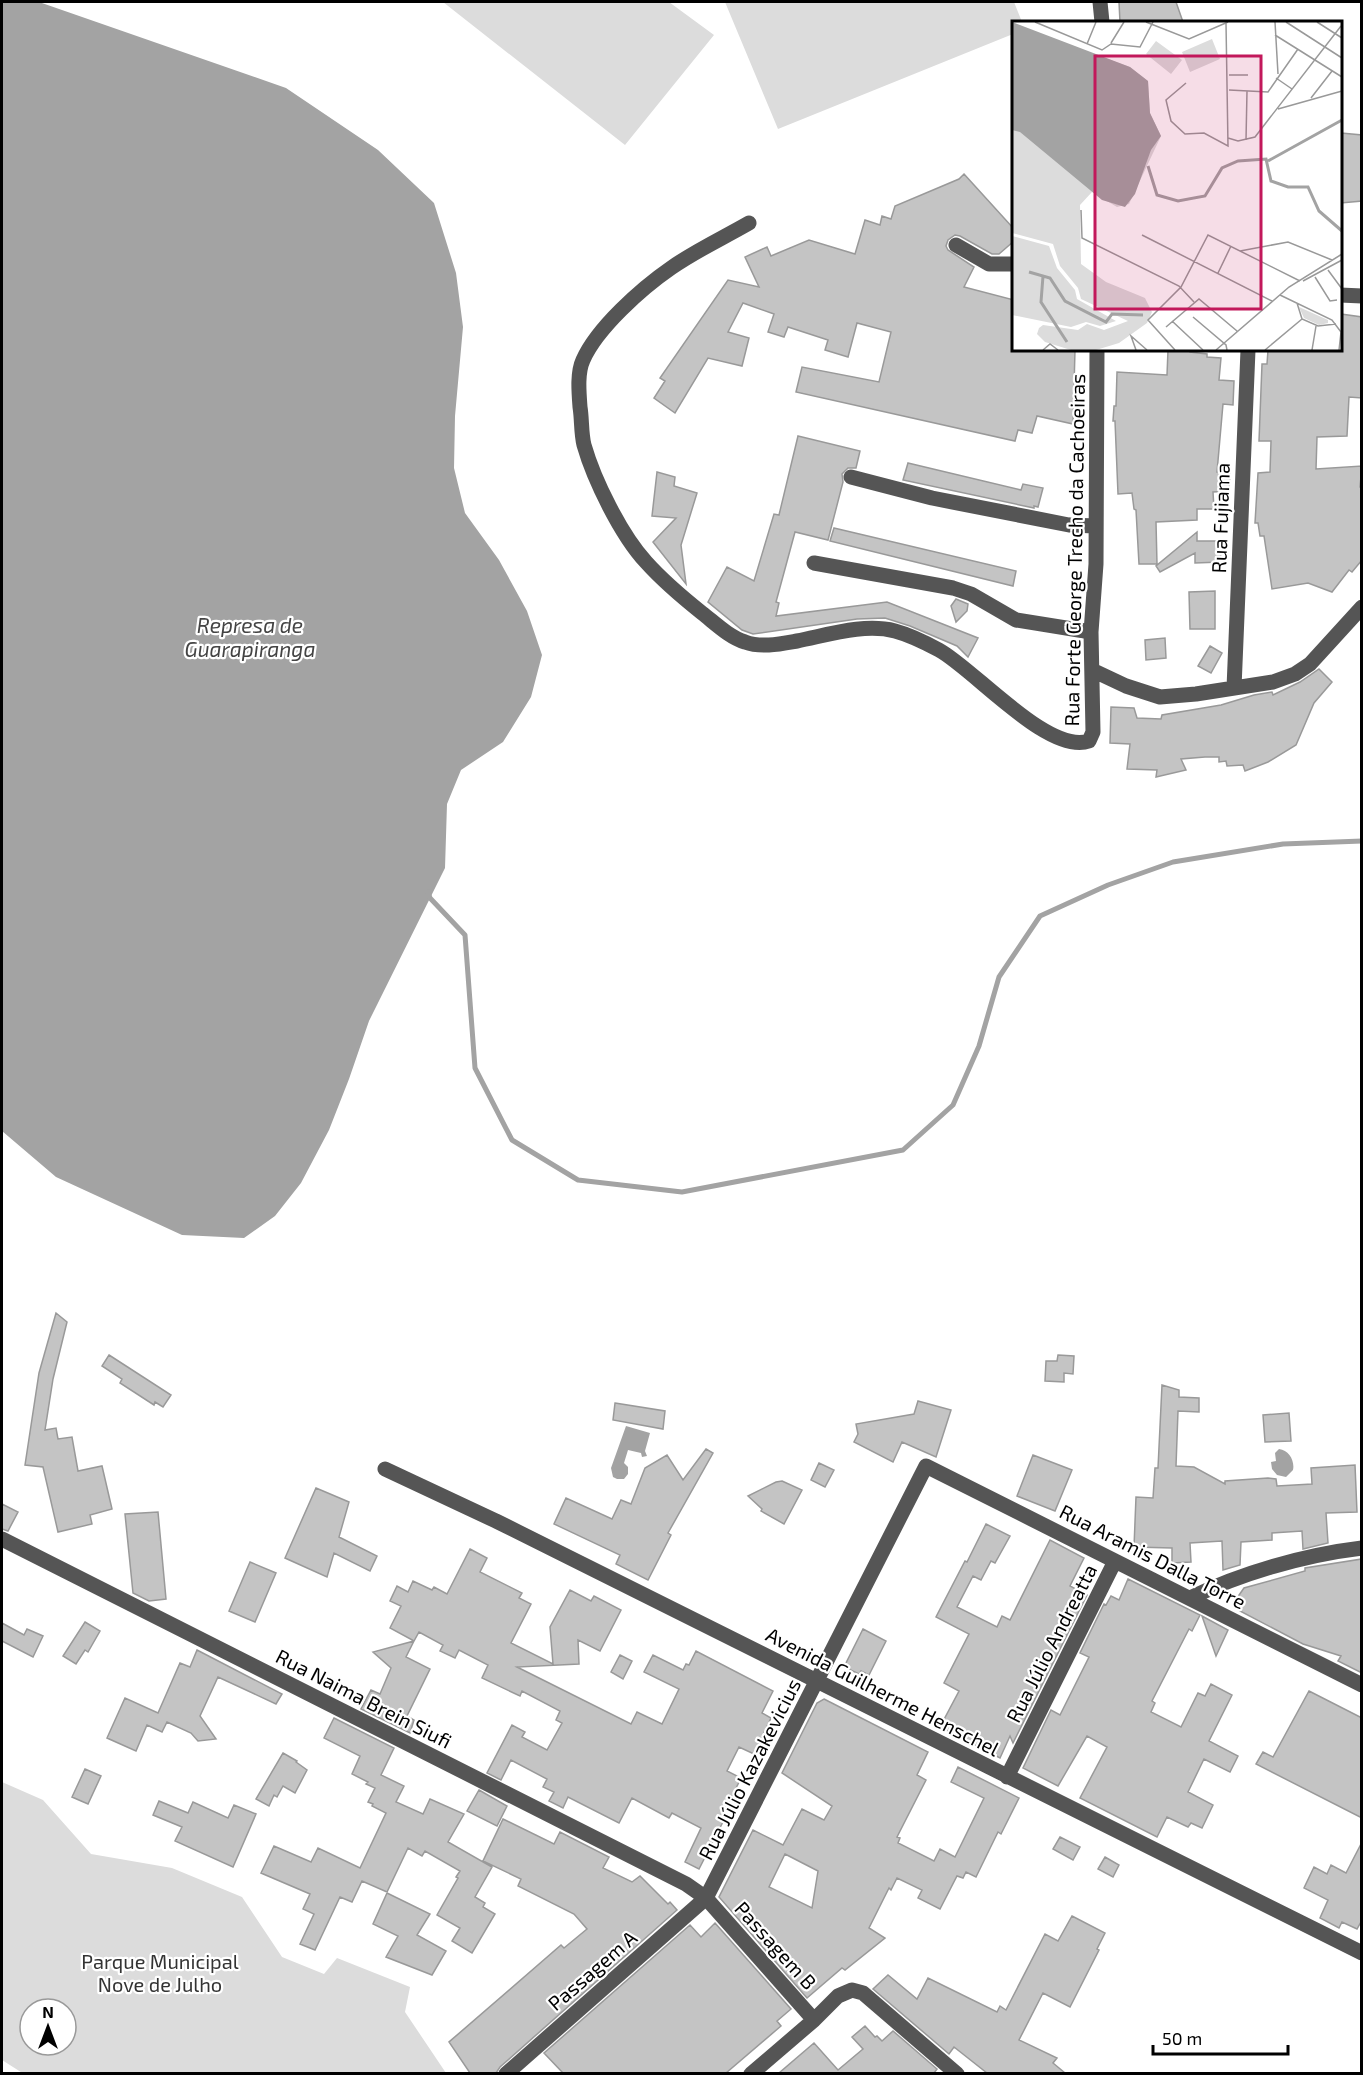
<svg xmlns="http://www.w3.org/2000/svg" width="1363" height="2075" font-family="'Exo 2',sans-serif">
	<rect width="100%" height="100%" fill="#fff"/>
	<path fill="#dcdcdc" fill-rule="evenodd" d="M443,2H669L714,35L625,145Z
		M725,2H1014L1022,22H1014L1013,34L778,129Z
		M2,1782L43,1800L91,1854L172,1868L242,1897L282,1957L324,1974L337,1958L410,1987L405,2012L446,2073L24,2074L2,2060ZM30,2009H66V2045H30Z"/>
	<path fill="#a3a3a3" d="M2,2H39L286,88L378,150L434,203L456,273L463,327L455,416L454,468L465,513L499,560L527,611L542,655L531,697L503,742L461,770L447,804L445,868L369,1021L349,1079L329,1130L301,1183L275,1216L244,1238L182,1235L56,1177L2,1131Z
		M626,1426L650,1433L645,1451L647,1456L642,1457L641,1453L628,1450L624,1463L628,1467V1474L624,1479H617L613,1477L611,1468Z
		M1279,1449C1289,1450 1295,1461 1293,1470L1286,1477L1277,1475L1272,1469L1271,1462L1276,1461L1275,1453Z"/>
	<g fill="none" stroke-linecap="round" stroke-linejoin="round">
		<path stroke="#a3a3a3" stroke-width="5" d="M428,892L430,898L465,935L475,1068L512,1140L578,1180L682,1192L903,1150L953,1105L979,1046L999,977L1040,916L1108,885L1173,862L1283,844L1362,841"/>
	</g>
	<path fill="#c4c4c4" stroke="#999" stroke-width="1.5" fill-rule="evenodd" d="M1119,2H1176L1183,22H1120Z
		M1341,133L1362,135V201L1341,203Z
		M964,174L1014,229V241L999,254H992L960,236L955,235L948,240L946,246L948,250L974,267L964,287L1014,300V350H1075L1073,424L1037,416L1032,433L1018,430L1015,441L796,392L802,367L879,382L891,332L857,323L848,357L825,350L828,340L788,327L784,337L768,332L774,314L743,303L728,332L749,338L742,366L708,358L675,413L654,398L665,381L660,378L728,280L759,287L745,257L767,247L771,256L809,240L855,254L865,220L880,225L882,216L891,219L895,206L959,179Z
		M1341,314L1362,317V398L1349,397L1347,436L1317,437L1316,469L1362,466L1360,487L1362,488V560L1352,572L1349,570L1332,592L1308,583L1272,589L1264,536H1260L1258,523H1255L1258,473L1270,472L1271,441H1259L1262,364H1267L1268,350H1341Z
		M1168,350H1190V352L1207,354V357L1221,358L1219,380L1234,381L1233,405L1223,404L1217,472H1230L1229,491L1213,492L1214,509H1197V520L1156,522L1157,564H1139L1136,510L1134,509L1132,493L1118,494L1115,421H1113L1114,406H1116L1117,372L1167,375Z
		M798,436L860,451L856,468H848L842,474L843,482L828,540L795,532L776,602L779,603L776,616L887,602L978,638L968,657L957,646L910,626L885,618L857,619L753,634L742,630L708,602L727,567L754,581L774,514L779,515Z
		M908,463L1021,490L1023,484L1043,488L1038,507L1034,506V508L903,480Z
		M657,472L675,477L674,486L697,493L681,545L686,584L653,542L676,518L652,516Z
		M834,528L1016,571L1013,586L830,541Z
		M1197,532V541H1220L1221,562L1195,563V553L1160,572L1156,566Z
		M1215,591V629H1190L1189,592Z
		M956,599L968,604L967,611L956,622L951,606Z
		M1165,638L1166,658L1146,660L1145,640Z
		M1210,646L1222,653L1211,673L1198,666Z
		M1319,669L1332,682L1314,703L1296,745L1268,762L1245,771L1243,765L1227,766L1226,761L1219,762V757H1205L1181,759L1186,770L1156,777L1157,770L1127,769L1130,744L1110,743L1111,707L1134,708L1137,718L1161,719L1162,715L1221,705L1254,695L1272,692L1273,695L1300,682Z
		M56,1313L67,1322L53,1379L45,1430L56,1428L58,1439L72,1437L78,1471L102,1466L112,1509L90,1515L92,1524L58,1532L43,1467L25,1465L39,1373Z
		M109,1355L171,1395L163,1407L155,1402L154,1405L120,1383L122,1379L102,1366Z
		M1058,1355L1074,1356L1073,1374L1064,1373V1382L1045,1381L1046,1361H1057Z
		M1162,1385L1179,1390V1397L1199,1398V1412L1178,1411L1176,1466L1194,1467L1225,1484V1481L1268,1478L1276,1479L1277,1486L1312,1484L1311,1468L1355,1465L1357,1512L1326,1513L1328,1543L1303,1549L1302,1531L1272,1533V1540L1241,1542L1240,1565L1223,1570L1222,1541L1190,1543L1191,1562L1172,1563V1548L1134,1547L1136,1497L1153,1498L1155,1468H1158Z
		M918,1401L951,1410L936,1457L902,1442L893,1462L854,1442L858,1434L856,1424L914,1414Z
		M615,1403L665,1411L663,1429L613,1420Z
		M1289,1413L1291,1441L1265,1442L1263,1415Z
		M706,1449L713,1453L668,1533L671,1535L648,1580L616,1564L620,1555L554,1524L566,1498L612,1519L621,1500L631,1504L645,1468L667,1455L683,1480Z
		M1033,1455L1072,1470L1055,1511L1017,1496Z
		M819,1463L834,1470L825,1487L811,1480Z
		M782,1481L802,1490L784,1524L761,1511L762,1509L748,1496L776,1482Z
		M316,1488L349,1502L339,1537L377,1556L370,1571L334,1553L327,1577L285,1558Z
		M2,1504L18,1512L8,1531L2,1529Z
		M158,1512L166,1599L149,1601L133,1593L125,1514Z
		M986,1524L1010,1536L995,1563L991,1561L981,1580L973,1576L957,1607L997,1627L1002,1616L1010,1620L1050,1540L1084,1558L1070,1586L1087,1595L1013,1743L1010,1736L1000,1758L940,1727L959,1691L944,1683L969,1634L936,1617L965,1561L967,1562Z
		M470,1549L487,1558L480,1572L522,1593L519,1598L531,1604L511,1643L553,1664L550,1627L570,1590L591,1601L594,1596L621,1610L600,1651L578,1640L579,1664L517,1667L631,1724L637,1712L662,1724L679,1689L644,1672L653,1655L683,1670L686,1664L689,1665L696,1651L773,1691L762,1713L771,1718L754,1754L739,1747L727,1771L741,1778L724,1813L727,1814L699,1869L685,1862L701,1828L672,1813L669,1818L632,1798L619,1823L568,1797L563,1808L549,1801L554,1792L543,1787L547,1779L511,1760L501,1780L487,1773L512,1725L525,1732L522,1737L547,1750L562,1723L556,1720L560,1711L522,1691L520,1696L482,1678L488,1665L459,1650L455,1658L440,1651L443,1645L419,1632L414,1641L390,1628L401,1606L390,1601L397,1586L408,1592L413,1581L432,1590L434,1587L447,1594Z
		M1362,1559V1673L1338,1661L1341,1656L1303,1644L1240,1611L1237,1598L1244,1588L1305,1571V1568Z
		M250,1562L276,1573L255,1622L229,1611Z
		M1128,1579L1200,1615L1192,1631L1189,1629L1152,1701L1155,1703L1151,1712L1181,1727L1198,1693L1205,1696L1211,1684L1232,1695L1209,1741L1238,1756L1230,1772L1204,1759L1188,1792L1213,1805L1202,1828L1191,1823L1188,1827L1167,1817L1157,1837L1080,1798L1107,1747L1087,1736L1058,1786L1023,1768L1051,1710L1060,1715L1089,1657L1080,1653L1104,1604L1106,1605L1111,1596L1119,1600Z
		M1202,1616L1228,1630L1216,1656Z
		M85,1622L100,1631L88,1652L85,1650L76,1664L63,1656Z
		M2,1623L24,1635L27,1629L43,1636L33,1657L2,1641Z
		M863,1629L886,1641L869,1675L861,1671L859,1674L844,1667Z
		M414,1641L406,1657L430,1669L407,1716L414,1720L410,1733L361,1709L371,1690L380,1694L391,1668L373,1652Z
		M197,1650L282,1694L276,1704L218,1677L200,1716L216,1739L198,1741L191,1733L167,1722L162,1732L147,1725L136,1751L107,1738L125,1698L158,1713L180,1663L190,1667Z
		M620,1655L632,1661L623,1679L611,1672Z
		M1309,1691L1362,1718V1818L1256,1764L1263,1752L1273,1757Z
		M824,1699L928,1752L917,1775L926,1780L897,1837L900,1838L898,1843L934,1861L940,1849L955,1857L984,1798L951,1782L958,1767L1019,1798L1001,1834L998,1832L976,1877L966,1872L963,1878L957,1876L940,1909L918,1898L922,1890L897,1878L891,1890L889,1888L869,1928L885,1938L845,1970L842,1968L807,1998L719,1897L753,1830L783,1845L802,1809L824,1820L832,1806L782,1773L817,1703ZM785,1854L818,1871L812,1908L769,1887Z
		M334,1718L394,1748L381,1775L404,1786L396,1802L423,1814L430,1799L464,1814L448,1842L492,1867L475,1897L485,1903L483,1907L495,1914L472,1953L452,1941L460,1928L437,1915L458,1878L456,1877L460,1871L425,1851L422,1856L408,1848L387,1892L362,1881L352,1902L340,1897L315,1950L300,1944L314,1914L303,1909L310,1894L261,1873L274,1846L311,1862L318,1848L360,1868L386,1813L372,1806L373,1804L368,1802L375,1788L366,1784L368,1782L352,1774L360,1756L324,1738Z
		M283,1753L297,1761L296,1762L307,1770L295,1793L283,1786L277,1797L274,1795L269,1806L256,1799Z
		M85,1769L101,1776L88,1804L72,1797Z
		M479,1790L507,1806L497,1826L467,1811Z
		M159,1801L188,1813L193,1802L228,1818L234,1805L256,1814L233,1867L175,1841L182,1827L153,1815Z
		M503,1819L554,1844L560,1832L609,1857L603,1868L632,1882L640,1876L668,1904L670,1902L677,1910L500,2067L496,2073H470L449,2042L561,1945L564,1948L587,1929L574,1914L518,1886L521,1879L483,1861Z
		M1060,1837L1080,1847L1073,1860L1053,1849Z
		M1362,1842V1920L1357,1929L1342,1922L1339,1928L1320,1918L1328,1900L1304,1888L1314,1867L1327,1874L1331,1865L1346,1873Z
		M1105,1857L1119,1865L1113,1877L1098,1869Z
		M387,1893L430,1914L417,1935L446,1951L432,1975L386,1957L398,1936L373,1924Z
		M1072,1916L1105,1933L1097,1949L1099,1950L1070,2007L1043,1993L1019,2040L1057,2058L1053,2063L1065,2073H987L954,2047L949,2054L873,1989L888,1975L917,1999L928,1978L997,2012L1000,2006L1006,2010L1045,1934L1058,1941Z
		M715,1923L791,2009L777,2021L781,2026L726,2073H563L544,2053L690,1925L701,1937Z
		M865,2026L875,2037L877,2036L882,2041L893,2031L937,2069L934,2073H779L814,2043L838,2070L863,2049L852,2037Z"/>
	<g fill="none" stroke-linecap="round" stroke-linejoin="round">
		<path stroke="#555" stroke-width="15" d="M1100,2L1102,22
			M749,223C723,238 695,251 671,268C642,288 597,328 583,360C577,373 579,393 580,407C582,419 581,433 584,445C594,480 621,535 646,562C663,581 682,597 702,613C715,623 729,637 745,642C761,648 780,644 797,641C828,635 864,623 895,631C910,635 926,643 939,650C974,669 1048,755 1089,741L1093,732L1091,632L1096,564L1097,350
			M956,245L989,264H1014
			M1340,295L1362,296
			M851,477L932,498L1069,525L1096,526
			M814,563L953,588L971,594L1016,620L1091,632
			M1092,670L1126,686L1160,697L1196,694L1273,682L1295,674L1310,664L1362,607
			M1234,688L1248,350
			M385,1469L496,1521L1362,1953
			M2,1539L686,1884L706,1898L814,2020
			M1190,1598C1242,1573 1304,1555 1362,1548
			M1007,1777L1115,1561
			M506,2074L706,1898L926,1466L1362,1685
			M751,2074L814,2020L838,1996L852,1990L863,1993L957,2074"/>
	</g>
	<g text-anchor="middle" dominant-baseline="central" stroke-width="4.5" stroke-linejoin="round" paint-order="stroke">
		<g font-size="20" fill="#000" stroke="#fff">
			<text transform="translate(1220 518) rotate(-88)">Rua Fujiama</text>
			<text transform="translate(1074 550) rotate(-89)">Rua Forte George Trecho da Cachoeiras</text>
			<text transform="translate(1153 1556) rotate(27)">Rua Aramis Dalla Torre</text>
			<text transform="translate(1051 1643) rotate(-63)">Rua Júlio Andreatta</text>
			<text transform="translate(883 1691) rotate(27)">Avenida Guilherme Henschel</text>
			<text transform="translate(364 1698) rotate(27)">Rua Naima Brein Siufi</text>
			<text transform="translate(749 1769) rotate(-63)">Rua Júlio Kazakevicius</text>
			<text transform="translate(776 1945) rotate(48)">Passagem B</text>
			<text transform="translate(592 1970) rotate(-41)">Passagem A</text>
		</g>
		<g font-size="20" fill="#333" stroke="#fff">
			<text x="160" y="1961">Parque Municipal<tspan x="160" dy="23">Nove de Julho</tspan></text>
		</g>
		<g font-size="21" font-style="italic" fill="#444" stroke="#fff">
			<text x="250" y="624">Represa de<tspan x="250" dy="24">Guarapiranga</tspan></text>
		</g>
	</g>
	<g transform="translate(1012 21)">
		<rect width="330" height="330" fill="#fff"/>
		<path d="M200,18L208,38L178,51L170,31ZM144,20L170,39L159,53L134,33ZM90,36L118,46L136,60L138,92L149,115L117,183L105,186L80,171L68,184L69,243L94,261L133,277L140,291L135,302L107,322L84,329H59L33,321L25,313L27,307L31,304L66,309L75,303L92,309L116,300L69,278L66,267L48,245L41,223L0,212V102ZM0,215L37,225L45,247L63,269L65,278L104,300L88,305L74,301L59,306L0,294ZM287,286L316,299V302L307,304L292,297Z" fill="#dcdcdc"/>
		<path d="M0,1L118,46L136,60L138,92L149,115L139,129L123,173L113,186L90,179L8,111L0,109Z" fill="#a3a3a3"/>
		<path fill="none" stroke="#a3a3a3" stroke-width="3" d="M256,140L330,99M136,145L145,174L166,180L193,175L210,147L226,140L254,138L259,160L276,166H296L307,190L330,210M17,251L38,257L53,280L94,301L100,293L131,294M31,255L29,281L55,321"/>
		<path fill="none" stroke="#999" stroke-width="1.5" d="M23,1L90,29L99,23L128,26L141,1M134,1L177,18L216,1M263,1L266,53M274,1L330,37M305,1L330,17M263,14L330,56M99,22L112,1M75,23L84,1M217,54H236M264,57L280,68M174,62L154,79L159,100L173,113L192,112L216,125L214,2M217,69L256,71L286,28M299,77L320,50M266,88L330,70M216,117L226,120L243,116L329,5M234,119L235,70M69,189L70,217L167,265L182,281M130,214L260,280M228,230L276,221L320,239M316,249L330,268M206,252L219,225M303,256L318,280L325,279M291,260L330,239M268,274L320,299L329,311M285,282L290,298L306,305L324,303M181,296L214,324L215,329M160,300L191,329M154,306L187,278L225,310M31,329L38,323L46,329M124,329L119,315L135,329M163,329L136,299L169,266L196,214L288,260M204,329L277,266L330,233M253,329L290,298M300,329L304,305M327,329L329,311"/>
		<path fill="#c2185b" fill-opacity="0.15" stroke="#c2185b" stroke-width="3" d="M83,35H249V288H83Z"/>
		<rect width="330" height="330" fill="none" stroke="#000" stroke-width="3"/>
	</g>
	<rect width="1363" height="2075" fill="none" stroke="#000000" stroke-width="6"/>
	<g transform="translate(48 2027)"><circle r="28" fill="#ffffff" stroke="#999999" stroke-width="1.5"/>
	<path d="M0-4.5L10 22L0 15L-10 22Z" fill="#000000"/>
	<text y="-9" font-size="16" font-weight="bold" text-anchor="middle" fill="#000000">N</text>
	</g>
	<path d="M1153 2045v9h135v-9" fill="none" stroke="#000000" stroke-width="3"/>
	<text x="1162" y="2045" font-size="18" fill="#000000" stroke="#ffffff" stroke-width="4.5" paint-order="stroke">50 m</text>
</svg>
